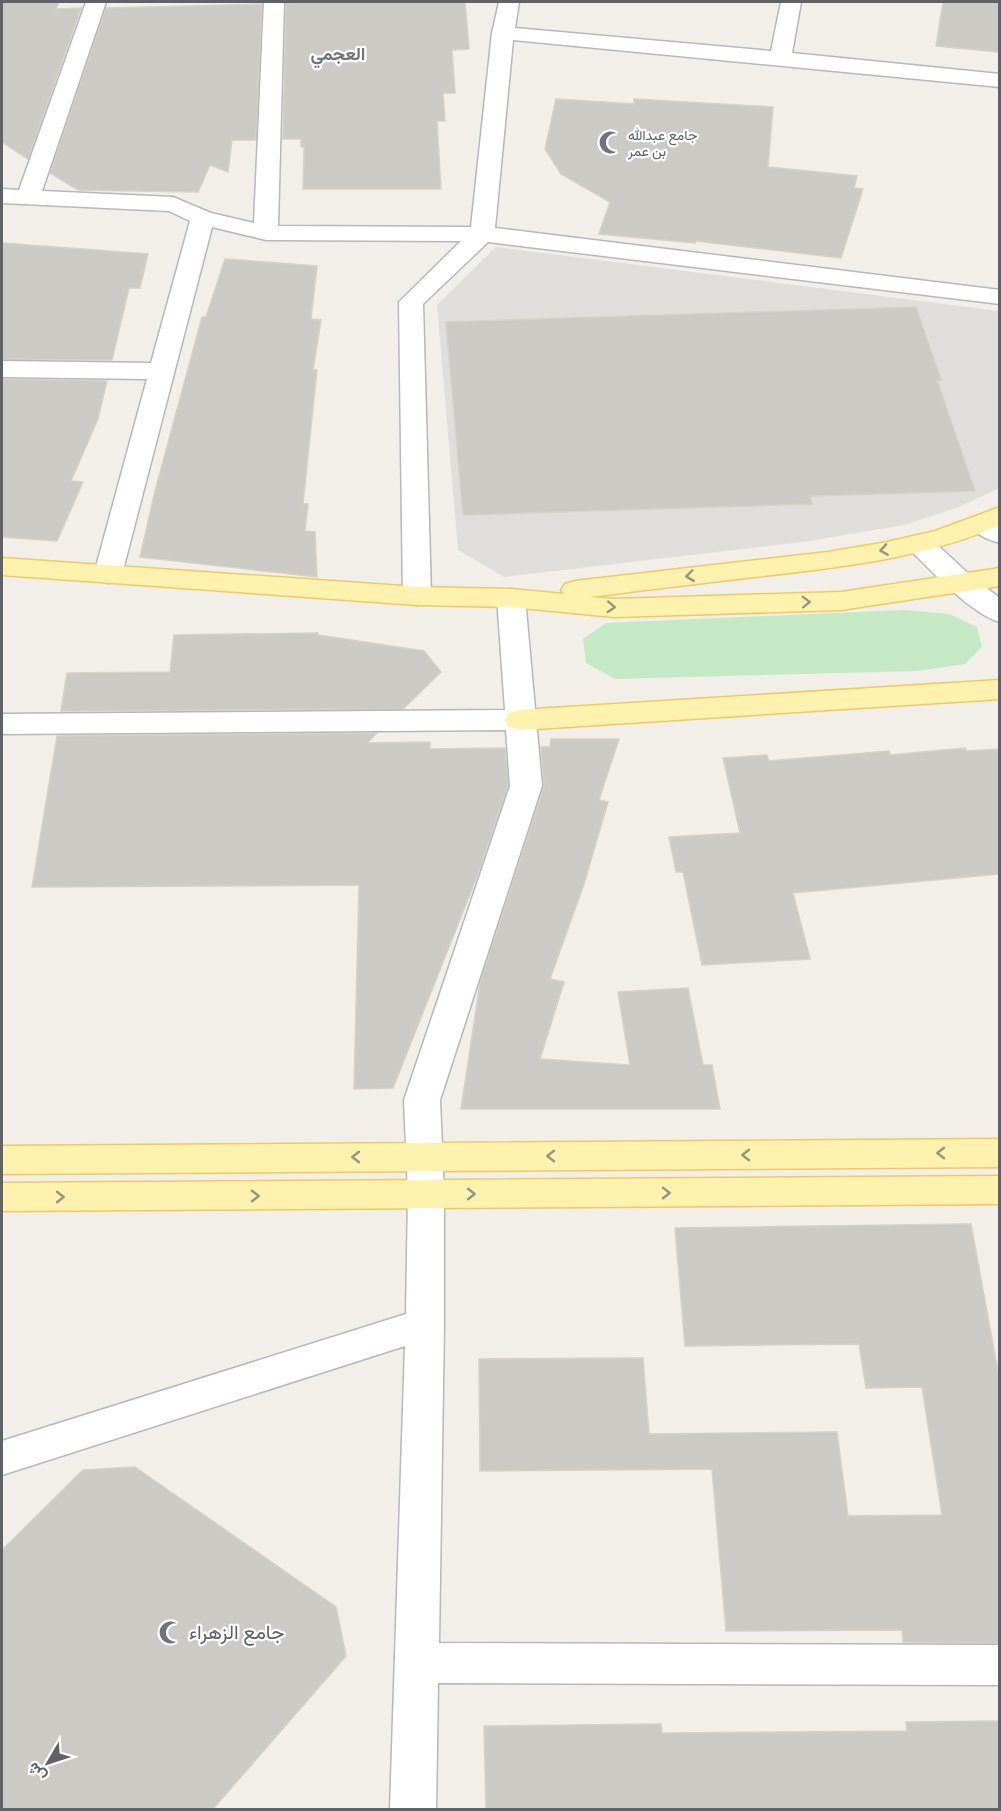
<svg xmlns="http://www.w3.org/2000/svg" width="1001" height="1811" font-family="'Roboto Condensed',Vazirmatn,sans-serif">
	<rect width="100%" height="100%" fill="#f1efe8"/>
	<path fill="#e0deda" d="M496,247L999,311V488L959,507L904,525L803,542L504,577L458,550L437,305Z"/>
	<path fill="#c5e8c5" d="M903,610L949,614L977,627L982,647L965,664L918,671L615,679L586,663L583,639L606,623Z"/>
	<path fill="#cccac5" stroke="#d6d1c6" stroke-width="1.5" d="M2,2H59L56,9L81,8L28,159L2,142Z
		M299,2H465L469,49L452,50L455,93H443L445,121H437L441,189H303L304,147H301V139H283L286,3Z
		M943,2H999V52L936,46Z
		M262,4L256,140H232L228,172L210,165L198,192L78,190L50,173L106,8Z
		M556,99L634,104V99L773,107L768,167L857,176L854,188L863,189L841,258L696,241L695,243L599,234L610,202L561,174L545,149Z
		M2,243L148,254L140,288H129L112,360L2,359Z
		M225,259L317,266L311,319L321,320L313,370H317L303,504H308L305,531L315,532L317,577L140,557L155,491L202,317H206Z
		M916,307L941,380H937L975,491L810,496L812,504L463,515L446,322Z
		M2,379L107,381L98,419L71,481L83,482L57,541L2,537Z
		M318,633V635L424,651L441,672L403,709L61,711L67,673L170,672L174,635Z
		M377,733L367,743L430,742V749L505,748L508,786L476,879L393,1088L354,1089L359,885L32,887L57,736Z
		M551,739H619L599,800L608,802L584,884L550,979L564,982L540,1059L630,1065L618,992L688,988L703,1065H712L720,1109H461L480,983L544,787L541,747H550Z
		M965,748L967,751L999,749V874L793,893L810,959L702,965L683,872H676L669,837L740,833L723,758L767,755L769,761L889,751L890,755Z
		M971,1224L999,1377V1643L903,1642L902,1630L726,1631L712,1469L480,1471L479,1359L643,1358L649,1434L837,1432L848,1516L942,1515L922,1387L866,1388L859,1344L685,1346L675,1228Z
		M135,1467L336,1607L346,1656L213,1809H2V1550L83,1470Z
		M999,1721V1809H486L484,1726L661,1724L662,1733L907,1731L906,1722Z"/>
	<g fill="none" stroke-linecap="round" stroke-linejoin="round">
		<defs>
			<path id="street" d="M86,2H106L42,191L173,197L211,213L254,223L264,2H284L278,226L471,227L492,33L499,2H519L515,28L771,51L781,2H801L792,53L1000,74V87L513,40L495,228L1000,290V304L488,242L423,304L431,596L427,602L417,605L407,602L403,596L399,302L461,241L266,240L212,227L122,574L118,580L108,583L98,580L94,574L147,379L2,377V361L151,363L190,221L169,211L2,203V189L19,190Z
				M982,516L1000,523V543C988,540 975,534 968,524L972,518Z
				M920,536L930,538L973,578L1000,598V622C972,615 931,570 910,550L906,544L910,538Z
				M511,589L521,592L525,598L542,786L440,1100L444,1194V1324L439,1643L1000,1645V1685L438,1683L436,1810H390L405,1346L2,1475V1441L406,1314L408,1194L404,1100L510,786L506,730L2,734V714L505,710L497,598L501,592Z"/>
			<path id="primary" d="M1000,507V525C928,557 849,566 772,575C711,582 651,589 590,597L614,599L841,592L1000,568V586L841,610L614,617L511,607L417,605L2,575V558L417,587L511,589L564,594L561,590L565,584L575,581L828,552L887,542L935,531Z
				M1000,680V699L520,730L509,727L505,720L509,713L520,710Z
				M1000,1139V1167L2,1174V1146Z
				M1000,1176V1204L2,1211V1183Z"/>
		</defs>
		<use href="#street" stroke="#b5b8bc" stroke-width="3"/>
		<use href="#primary" stroke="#f2c960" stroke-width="3"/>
		<use href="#street" fill="#fff" fill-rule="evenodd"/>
		<use href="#primary" fill="#fff2af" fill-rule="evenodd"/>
	</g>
	<defs><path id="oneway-chevron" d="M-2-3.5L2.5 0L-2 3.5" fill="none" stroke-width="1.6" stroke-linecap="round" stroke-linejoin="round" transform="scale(1.5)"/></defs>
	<g stroke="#979581">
		<use href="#oneway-chevron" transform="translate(884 550) rotate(171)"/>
		<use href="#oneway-chevron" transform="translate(690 576) rotate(173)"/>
		<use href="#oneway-chevron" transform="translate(806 602) rotate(-2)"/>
		<use href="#oneway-chevron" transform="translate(611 607) rotate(3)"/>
		<use href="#oneway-chevron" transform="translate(941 1153) rotate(180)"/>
		<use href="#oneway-chevron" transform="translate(746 1155) rotate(180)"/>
		<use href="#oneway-chevron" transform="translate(551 1156) rotate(180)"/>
		<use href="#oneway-chevron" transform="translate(356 1157) rotate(180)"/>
		<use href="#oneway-chevron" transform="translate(666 1193)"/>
		<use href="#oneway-chevron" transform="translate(471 1194)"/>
		<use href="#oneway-chevron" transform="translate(255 1196)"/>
		<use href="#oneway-chevron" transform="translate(60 1197)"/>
	</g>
	<defs>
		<symbol id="mosque-bare" viewBox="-9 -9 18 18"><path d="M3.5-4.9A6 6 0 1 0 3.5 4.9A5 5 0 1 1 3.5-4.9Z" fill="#6b7280" stroke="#fff" stroke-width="2.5" paint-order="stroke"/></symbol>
	</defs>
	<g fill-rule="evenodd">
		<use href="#mosque-bare" x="594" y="126" width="33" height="33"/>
		<use href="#mosque-bare" x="154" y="1616" width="33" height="33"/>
	</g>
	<g text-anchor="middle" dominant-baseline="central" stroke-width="4.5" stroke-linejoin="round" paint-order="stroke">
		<g font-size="14" fill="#5b616d" stroke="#fff" text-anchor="start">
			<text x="628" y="135">جامع عبدالله<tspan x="628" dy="16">بن عمر</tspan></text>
		</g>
		<g font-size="18" font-weight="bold" fill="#70757a" stroke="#fff">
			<text x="338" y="53">العجمي</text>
		</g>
		<g font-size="20" fill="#5b616d" stroke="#fff" text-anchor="start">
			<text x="189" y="1632">جامع الزهراء</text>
		</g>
	</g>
	<rect width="1001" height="1811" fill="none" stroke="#5f6368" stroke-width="6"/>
	<g transform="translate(48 1763) rotate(231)" stroke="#ffffff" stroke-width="4.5" paint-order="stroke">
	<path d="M0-4.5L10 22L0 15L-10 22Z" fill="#5f6368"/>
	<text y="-9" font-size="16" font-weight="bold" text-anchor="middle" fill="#5f6368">ش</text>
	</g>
</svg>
